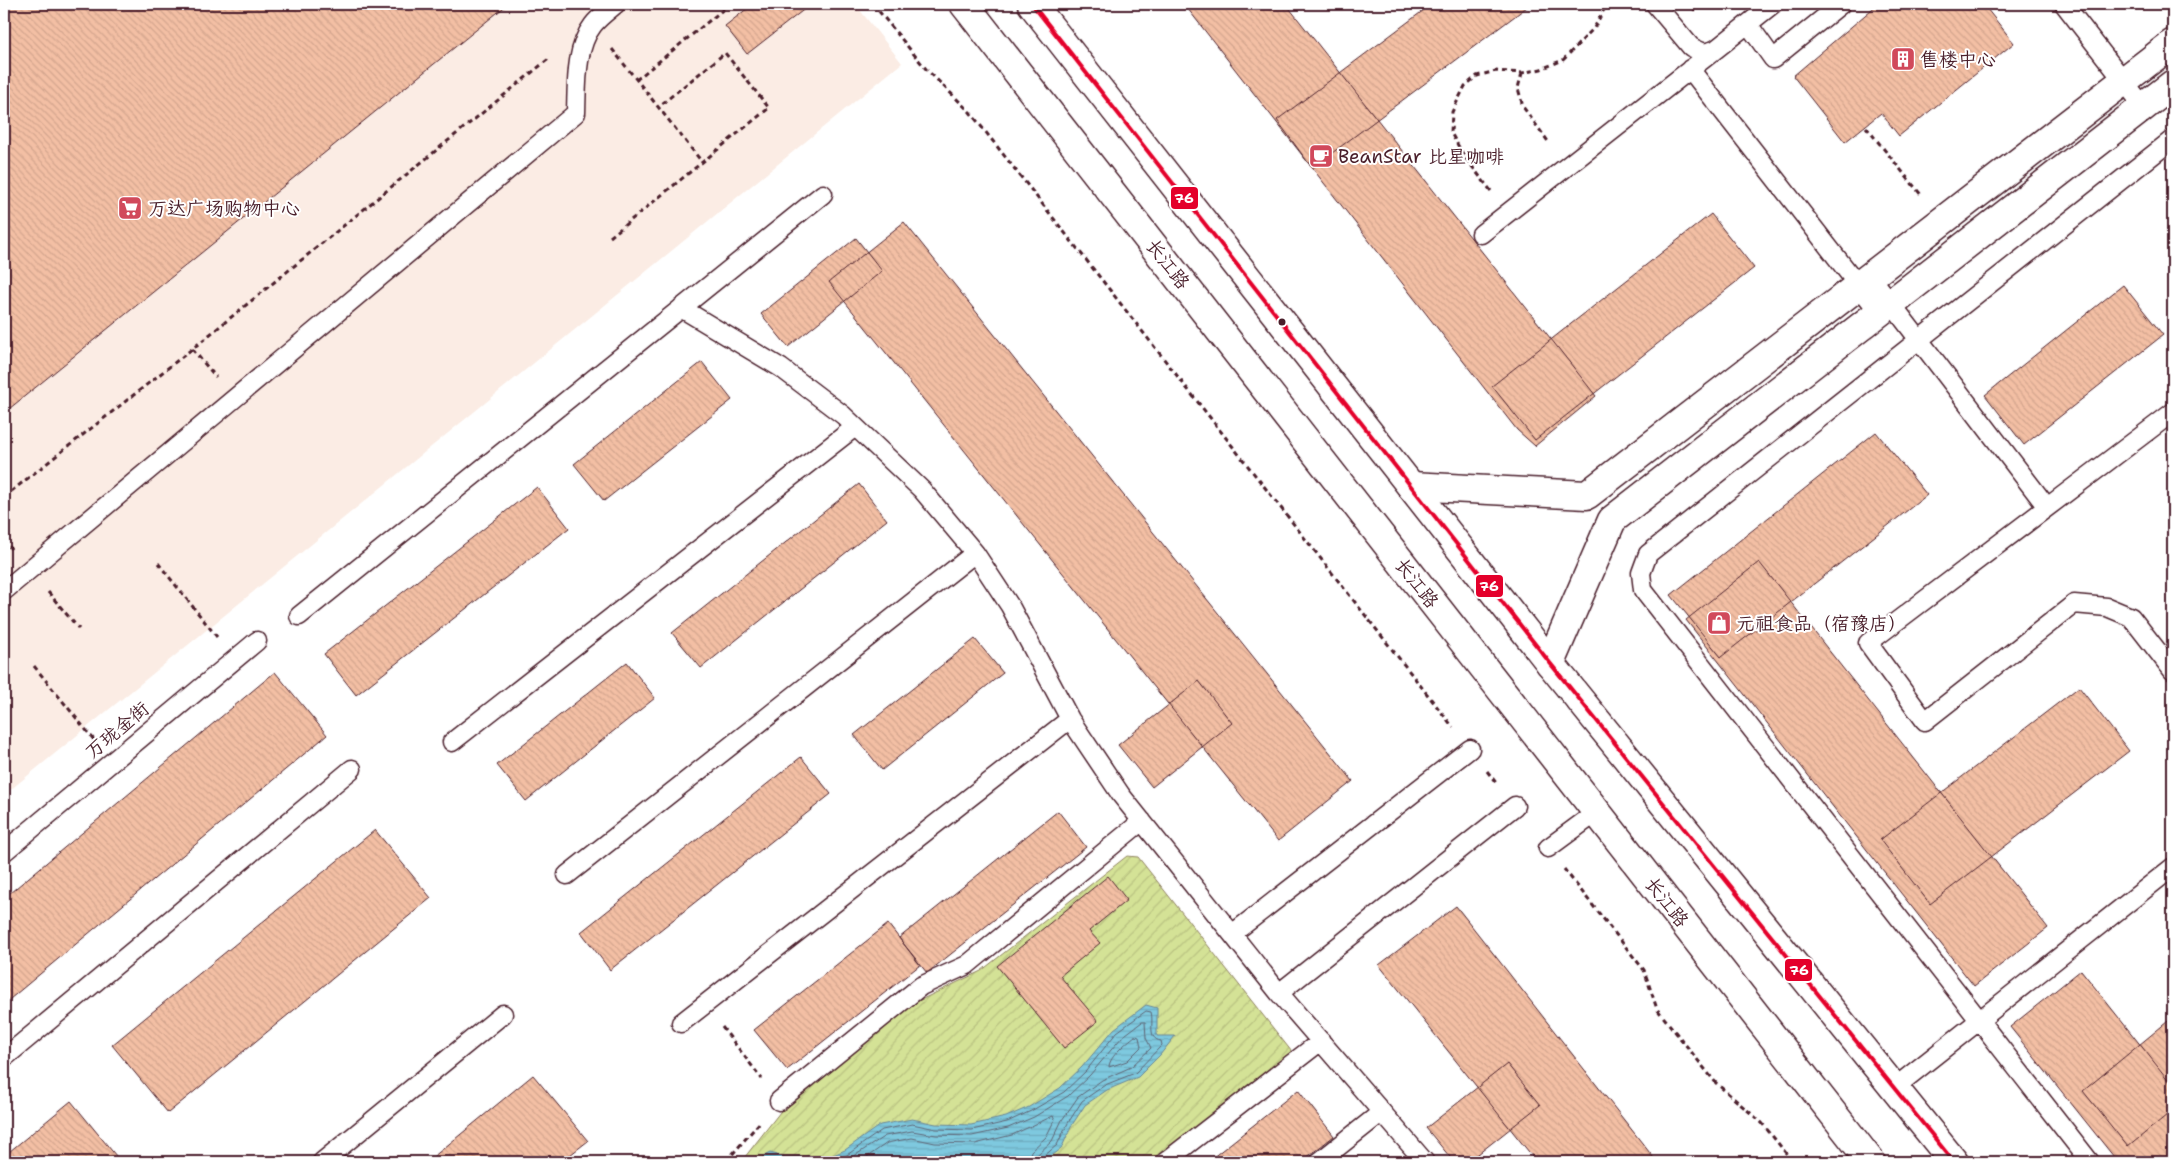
<svg xmlns="http://www.w3.org/2000/svg" width="2177" height="1166" font-family="'Shantell Sans','LXGW WenKai TC',sans-serif">
	<defs>
		<pattern id="garden-furrows" width="10" height="10" patternUnits="userSpaceOnUse" patternTransform="scale(1.25)"><rect width="10" height="10" fill="#d4e296"/><path d="M-1 1l2-2M0 10L10 0M9 11l2-2" fill="none" stroke="#b8c181"/></pattern>
		<pattern id="water-rules" width="6" height="5" patternUnits="userSpaceOnUse" patternTransform="scale(1.25)"><rect width="6" height="5" fill="#7ec9df"/><path d="M0 2.5h6" fill="none" stroke="#6eacc0"/></pattern>
		<pattern id="building-back-hatch" width="6" height="6" patternUnits="userSpaceOnUse" patternTransform="scale(1.25)"><rect width="6" height="6" fill="#f3bfa4"/><path d="M-1 5l2 2M0 0l6 6M5-1l2 2" fill="none" stroke="#d2a48d"/></pattern>
	</defs>
	<rect width="100%" height="100%" fill="#fff"/>
	<filter id="ink" filterUnits="userSpaceOnUse"><feTurbulence type="fractalNoise" baseFrequency=".02" numOctaves="2"/><feDisplacementMap in="SourceGraphic" scale="10" xChannelSelector="R" yChannelSelector="G"/><feConvolveMatrix kernelMatrix="1 2 1 2 8 2 1 2 1" color-interpolation-filters="sRGB"/></filter>
	<g filter="url(#ink)">
		<path fill="#fbece4" d="M4,4H855L902,63L4,795Z"/>
		<path fill="url(#garden-furrows)" stroke="#8f8060" d="M1127,856L1138,857L1292,1052L1152,1162H741L784,1107L910,1005L981,971Z"/>
		<path fill="url(#water-rules)" stroke="#698597" d="M1146,1005L1157,1008V1036H1175L1160,1055L1138,1077L1107,1090L1085,1105L1072,1125L1061,1149L1045,1161L758,1162L762,1157L770,1153L786,1157L831,1156L845,1150L880,1125L912,1119L936,1124L971,1125L1006,1117L1029,1107L1060,1088L1082,1067L1114,1029Z"/>
		<g fill="none" stroke-linecap="round" stroke-linejoin="round">
			<path stroke="#5f6373" stroke-width="1" d="M1135,1036L1139,1037L1141,1047L1127,1061L1109,1067C1109,1057 1127,1042 1135,1036Z
				M811,1162L832,1161L847,1155L882,1130L912,1124L936,1129L972,1130L1007,1122L1031,1111L1064,1092L1086,1071L1117,1032L1146,1011L1151,1012C1154,1023 1147,1039 1161,1041L1162,1045L1135,1073L1105,1085L1082,1101L1068,1123L1057,1145L1043,1157L1042,1162
				M845,1162L885,1136L912,1131L936,1135L972,1136L1008,1128L1034,1117L1068,1096L1090,1075L1122,1037L1142,1022H1145L1146,1038L1151,1048L1131,1067L1102,1080L1078,1097L1062,1120L1052,1141L1037,1155L1035,1162
				M860,1162L887,1143L912,1138L935,1143L975,1144L1012,1135L1053,1116L1055,1119L1046,1137L1031,1151L1028,1162"/>
		</g>
		<path fill="url(#building-back-hatch)" stroke="#4a1f2b" d="M4,4H508L4,413Z
			M753,4H811L747,54L725,26Z
			M1184,4H1286L1596,396L1535,446L1517,430Z
			M1432,4H1531L1312,168L1277,120Z
			M1687,4H1703L1694,11Z
			M1878,4H1983L2014,43L1899,136L1881,113L1845,142L1793,76Z
			M1711,214L1754,268L1535,440L1492,386Z
			M904,222L1353,781L1278,841L829,282Z
			M856,238L882,271L788,347L761,314Z
			M2123,285L2163,335L2024,445L1985,395Z
			M702,362L732,400L604,501L574,464Z
			M1876,432L1927,495L1721,657L1671,595Z
			M859,484L887,520L701,668L672,633Z
			M537,487L569,528L356,695L324,654Z
			M1759,562L2048,928L1974,986L1686,620Z
			M975,639L1003,673L882,770L854,735Z
			M627,662L655,698L526,801L497,765Z
			M275,672L327,735L4,1004V898Z
			M1199,681L1232,723L1152,787L1118,745Z
			M2079,687L2129,751L1930,904L1880,840Z
			M801,757L831,794L610,970L581,932Z
			M1058,811L1086,847L927,973L899,938Z
			M375,830L431,898L168,1113L112,1045Z
			M1108,876L1127,900L1089,931L1100,943L1060,976L1098,1021L1064,1048L997,966Z
			M1456,906L1657,1162H1537L1379,965Z
			M888,924L920,965L787,1070L754,1030Z
			M2081,970L2173,1086V1162H2118L2010,1027Z
			M2173,1017V1110L2128,1147L2083,1091Z
			M1507,1064L1540,1105L1468,1162H1454L1426,1128Z
			M533,1075L588,1141L561,1162H427Z
			M1298,1090L1334,1136L1301,1162H1207Z
			M71,1101L121,1162H4V1156Z"/>
		<g fill="none" stroke-linecap="round" stroke-linejoin="round">
			<defs>
				<path id="lane" d="M1655,4L1691,47L1704,53L1715,50L1773,4
					M2064,4L2144,107
					M1748,24L1773,59L1841,4
					M1690,69L1879,312
					M1481,234L1715,50
					M1871,277L2047,507
					M681,308L781,368L843,415L922,490L975,553L1010,606L1070,719L1121,795L1279,993L1425,1162
					M2173,412L1868,643L1925,721L2074,604L2107,607L2131,617L2173,671
					M4,591L576,113C577,85 575,48 593,25C599,17 609,10 616,4
					M299,616L823,194
					M452,742L855,427
					M1548,848L1597,812
					M4,852L257,641
					M567,875L975,553
					M1232,934L1470,749
					M1279,993L1515,806
					M681,1023L1070,719
					M4,1058L352,769
					M1894,1088L2173,867
					M779,1101L921,986L967,965L1142,821
					M322,1162L503,1014
					M1165,1162L1321,1041
					M1319,1162L1382,1112
					M2090,1162L1643,590L1641,573L1648,554L2173,139"/>
				<path id="street" d="M1411,486L1587,495L2173,43
					M1550,663L1612,520L2173,84"/>
				<path id="secondary" d="M964,4L1871,1162
					M1032,4L1550,663L1954,1162"/>
			</defs>
			<use href="#lane" stroke="#4a1f2b" stroke-width="21"/>
			<use href="#street" stroke="#4a1f2b" stroke-width="31"/>
			<use href="#secondary" stroke="#4a1f2b" stroke-width="31"/>
			<path stroke="#4a1f2b" stroke-width="3" stroke-dasharray="5 4" stroke-linecap="butt" d="M873,4L926,69L970,112L1453,727
				M612,49L702,162
				M1522,73L1518,88L1523,107L1550,144
				M636,80L730,4
				M1866,127L1922,196
				M1491,191L1464,156L1451,133L1452,112L1465,86L1477,76L1496,71L1522,73L1541,69L1563,60L1594,28L1607,4
				M610,237L769,108L725,53L658,107
				M192,349L216,377
				M4,497L192,349L551,57
				M4,539L11,549
				M158,563L217,637
				M48,592L79,629
				M34,666L95,741
				M1487,771L1497,784
				M1564,869L1644,970L1657,1009L1716,1083L1762,1123L1793,1162
				M722,1027L762,1079
				M728,1162L730,1157L760,1122"/>
			<use href="#lane" stroke="#fff" stroke-width="18"/>
			<use href="#street" stroke="#fff" stroke-width="28"/>
			<use href="#secondary" stroke="#fff" stroke-width="28"/>
			<defs>
				<path id="bus-1" d="M1032,4L1550,663L1954,1162"/>
			</defs>
			<use href="#bus-1" stroke="#fff" stroke-width="8"/>
			<use href="#bus-1" stroke="#e4002b" stroke-width="4"/>
		</g>
	</g>
	<defs>
		<symbol id="building-square" viewBox="-11 -11 22 22"><rect x="-9" y="-9" width="18" height="18" rx="4" fill="#d1495b" stroke="#fff"/><path d="M-4-6H4V6H1V3H-1V6H-4ZM-2.5-4.3h1.7v1.8h-1.7ZM.8-4.3h1.7v1.8H.8ZM-2.5-1h1.7V.8h-1.7ZM.8-1h1.7V.8H.8Z" fill="#fff"/></symbol>
		<symbol id="cafe-square" viewBox="-11 -11 22 22"><rect x="-9" y="-9" width="18" height="18" rx="4" fill="#d1495b" stroke="#fff"/><path d="M-5.5-4.5H6V0H3Q3 3.5 0 3.5H-2.5Q-5.5 3.5-5.5 0ZM3-3.2v2h1.7v-2ZM-6 4.5H4V6H-6Z" fill="#fff"/></symbol>
		<symbol id="supermarket-square" viewBox="-11 -11 22 22"><rect x="-9" y="-9" width="18" height="18" rx="4" fill="#d1495b" stroke="#fff"/><path d="M-6-5.5h2.5l.6 2H6L4.5 2H-2.5L-4.4-4H-6ZM-1.5 3.2a1.3 1.3 0 1 0 .1 0ZM3 3.2a1.3 1.3 0 1 0 .1 0Z" fill="#fff"/></symbol>
		<symbol id="shop-square" viewBox="-11 -11 22 22"><rect x="-9" y="-9" width="18" height="18" rx="4" fill="#d1495b" stroke="#fff"/><path d="M-5-2.5h2.3a2.7 3.5 0 0 1 5.4 0H5L5.5 6h-11ZM-1.5-2.5h3a1.5 2.3 0 0 0-3 0Z" fill="#fff"/></symbol>
	</defs>
	<g fill-rule="evenodd">
		<use href="#building-square" x="1889" y="45" width="28" height="28"/>
		<use href="#cafe-square" x="1307" y="142" width="28" height="28"/>
		<use href="#supermarket-square" x="116" y="194" width="28" height="28"/>
		<use href="#shop-square" x="1705" y="609" width="28" height="28"/>
	</g>
	<circle fill="#4a1f2b" stroke="#fff" stroke-width="2" cx="1282" cy="322" r="4.5"/>
	<g text-anchor="middle" dominant-baseline="central" stroke-width="4" stroke-linejoin="round" paint-order="stroke">
		<g font-size="19" fill="#4a1f2b" stroke="#fff" text-anchor="start">
			<text x="1920" y="59">售楼中心</text>
			<text x="1338" y="156">BeanStar 比星咖啡</text>
			<text x="148" y="208">万达广场购物中心</text>
			<text x="1736" y="623">元祖食品（宿豫店）</text>
		</g>
		<g font-size="19" fill="#4a1f2b" stroke="#fff">
			<text transform="translate(1168 264) rotate(52)">长江路</text>
			<text transform="translate(1417 583) rotate(52)">长江路</text>
			<text transform="translate(117 730) rotate(-40)">万珑金街</text>
			<text transform="translate(1667 902) rotate(52)">长江路</text>
		</g>
	</g>
	<g stroke="#fff" stroke-width="2">
		<rect x="1170" y="186" width="29" height="24" rx="5" fill="#e4002b"/>
		<rect x="1475" y="574" width="29" height="24" rx="5" fill="#e4002b"/>
		<rect x="1784" y="958" width="29" height="24" rx="5" fill="#e4002b"/>
	</g>
	<g font-size="14" text-anchor="middle" font-weight="bold" fill="#fff">
		<text x="1184" y="203">76</text>
		<text x="1489" y="591">76</text>
		<text x="1799" y="975">76</text>
	</g>
	<rect width="2177" height="1166" fill="none" stroke="#fff" stroke-width="20"/>
	<rect x="10" y="10" width="2157" height="1146" fill="none" stroke="#4a1f2b" stroke-width="2" filter="url(#ink)"/>
</svg>
